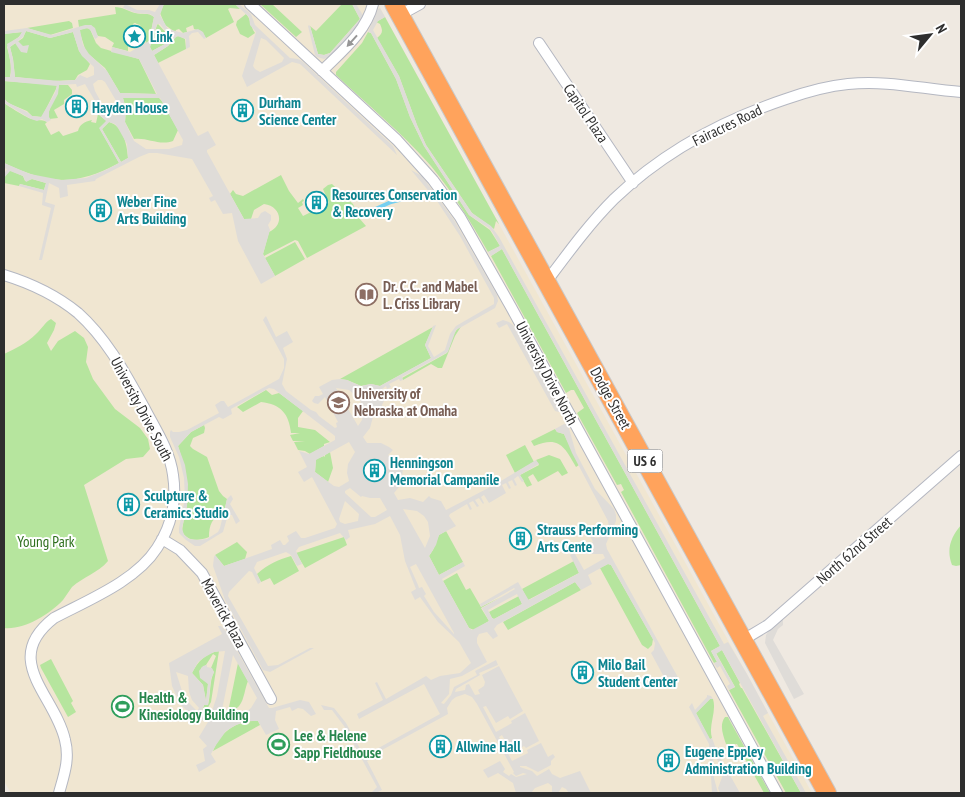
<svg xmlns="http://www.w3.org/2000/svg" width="965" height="797" font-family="'PT Sans Narrow',sans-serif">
	<rect width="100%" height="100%" fill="#efe9e1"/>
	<path fill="#f0e6d1" d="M4,4H378L812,793H11L4,781Z"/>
	<path fill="#b6e59e" d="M164,4H235L240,9L230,8L228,9L234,22L206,38L201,31L194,29L193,25L186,28L187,32L183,33L179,29L176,30L175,32L165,25L160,13Z
		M260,4H272L302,32L296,37Z
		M342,4H352L360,19L330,53L324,55L318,54L310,26L316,31Z
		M115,7C122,7 128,11 135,13C142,15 148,12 154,17L149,41L145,44L143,36L139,33L141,27L135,23L129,30L124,31L126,39L128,42V51L112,47L114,43L105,37L98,36L91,25L79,27L78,20L116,14Z
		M246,14C251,19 250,26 255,33L248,38L240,34L236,25L237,21Z
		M385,17L499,224L496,221L494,229L472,213L426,145L417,125L399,76L377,38C383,33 383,31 380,24L376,22Z
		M69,21L72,23L73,28L50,35L27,28Z
		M158,24L170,37L165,44L152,51L150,47L157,25Z
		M86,28L90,29L96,43L101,48L139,59L156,94L120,93L105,68L86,52L79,30Z
		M26,31L50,38L73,32L79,51L90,64L87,70L78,75L75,80L53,81L15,77L13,59L10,47L23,38Z
		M22,32C20,39 11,40 7,47C10,58 12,67 10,77H4V34Z
		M368,32L371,33L396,79L410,117L424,146L469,215L490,230L500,246L488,252C471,222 453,193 431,166C402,133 368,105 336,75V72L362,43Z
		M175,37L179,36L185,39L186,49L158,63L154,55L168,46Z
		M4,81L57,85L56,89L42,117L32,116L27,111L10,104L5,100Z
		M59,85H68L72,90V94L64,100V104L54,110L58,118L49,119C47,106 57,98 59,85Z
		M123,98H159L162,101L178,130L173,141C159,146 147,137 134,139L125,122L126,109Z
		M4,103C8,106 27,118 32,119C38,121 41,119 47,122L45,124L51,135L59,131L63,136L78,131C80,124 84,122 92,120L91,122L96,123L98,114L107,121L100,129L119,163C75,187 48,184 4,163Z
		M109,122C123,126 127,144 128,158L121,162L102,129Z
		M9,170L23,176L25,181L32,179L46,183L44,190L20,184L19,186L4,183V178Z
		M281,175L289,191L298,203L303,199L304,201L302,202L303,205L298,208L303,216L329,203L323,189L328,185L332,184L353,204L359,218L366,226L307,258L298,241L295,240L264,256L263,254L269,232C285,225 281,206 264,204L254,210L251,219H244L230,194L233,190L236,194L243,196Z
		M295,242L305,259L275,276L265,258Z
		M502,249L720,646L711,651L717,662L714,663L621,492L624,490L621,484L617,485L577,413L584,408L574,390H571L566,393L491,256Z
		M51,319L56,323L54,330L47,343L51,351L58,341L75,331L84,338L88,347L86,362L93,379L115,409L140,428L148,439L150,449L143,457L126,459L84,485L108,561C98,573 83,577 72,587C69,591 66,596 63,600C49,615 24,630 4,628V354C15,349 27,343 36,334C42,329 44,323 51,319Z
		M462,325L455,336L442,368H438L431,364L403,380L402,378L447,353C451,342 452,332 462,325Z
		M433,327L425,345L431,358L380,386L371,384L361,386L347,380L340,379Z
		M266,390L272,395L279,393L303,411L298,418V427L315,430L330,442L324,444V446L310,454L305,451L298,450L294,442L305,441H293L290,435L300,433H291C289,414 281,404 261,402L243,412L237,407Z
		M204,425L205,428L204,433L193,438L190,446L193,449L207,457L219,491L223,496L227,499L224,513C212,517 209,525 209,537C199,541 187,542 182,531C183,522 186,513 187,504C189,482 184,465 178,446L191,432Z
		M555,429L557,432L564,434L579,465L576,467C564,446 559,436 534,446L531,441Z
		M525,445L534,462L515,473L506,455Z
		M330,452L333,468L328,482L315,472L316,459L324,456L325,457V455Z
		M549,455L560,459L568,473L562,476L558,471L538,482L533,474L528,477L532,485L527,487L520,475L539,465L536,460Z
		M961,525V565L956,566L952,565C946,549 951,537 961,525Z
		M446,531L463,562L439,575L429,556L433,550L439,535Z
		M344,537L347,545L305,568L296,553Z
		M237,542L247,552L245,559L224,566L215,555Z
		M291,556L299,571L274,585L270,578L261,582L257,574C268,564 278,560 291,556Z
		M574,561L579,573L528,600L522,589Z
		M608,564L611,565L653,639L652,645L648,649L642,645L600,568Z
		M457,573L466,590L470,588L481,607L501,597L481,608L489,621L474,630L469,628L443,581Z
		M575,582L581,590L508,630L503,622Z
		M519,596L522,604L494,619L492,618L489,612Z
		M722,650L740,683L739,684L741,688H742L801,793H786L729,690L735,687L716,653Z
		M219,651L211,702L204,715L201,714L204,705H208C211,694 209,682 214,672L211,668L216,656L213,654L206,665L201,668L203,680H206L208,684L206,701L203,685L192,673C198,661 206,653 219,651Z
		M51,659L73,701L71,703L76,712L68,717L41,668L40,665Z
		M238,663L248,681C243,693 245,709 228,712Z
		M710,699H713C717,712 708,725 712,738L710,740L696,713Z
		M725,717H728L730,721L770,793H764L737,744L729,745L726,744C723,735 719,725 725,717Z
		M253,721H258L260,725L213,751C220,733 234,722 253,721Z"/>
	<path fill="#f3ecc5" d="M134,23L140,25L141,28L139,33L146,42L145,44L130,52L128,51V42L123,37V33L129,30Z"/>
	<path fill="#dfdcd8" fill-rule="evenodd" d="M125,4L137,10H149L155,12L160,4H164L160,15L168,29L183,33L198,29L203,32L206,38L204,39L198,32L192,33L189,36L190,47L186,49V39L177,36L168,46L154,55L198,136L208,131L216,145L207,150V152L244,219L258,218L261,213L265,211L271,215V220L268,225L270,230L263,254L275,276L261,284L238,241L232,213L223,214L215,200L211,202L209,198L213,196L192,159L157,153H149L139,157L96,179L95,181L67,185L68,196L60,198L59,188L49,183L45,202L55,205L42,260H39L51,208L42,205L43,193L19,186L20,184L44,190L46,183L32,179L26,182L23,176L10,171L4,178V174L7,169L4,168V163L30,174L61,180L86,178L106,170L119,163L99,128L106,121L97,113L92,112L95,101L85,84L77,87L76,84L59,85L58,94L49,111V117L51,120L47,122L42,119L37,121L31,119L4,103V98L7,102L27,112L32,116L41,117L55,93L57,86L4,81V77H10L11,73V65L7,44L19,37L22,32L4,34V31L27,28L52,35L85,25H91L95,28L98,37L95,39L91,31L88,28L80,30L83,45L89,54L107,71L120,93L157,94L139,59L111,52L112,47L130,52L149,41L154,17L150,14L136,13L123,8ZM157,24H160L170,37L165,44L152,51L150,47ZM26,31L50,38L73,32L79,51L82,56L94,67V75L87,78L80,75L75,80L60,81L15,77L13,59L10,47L15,43L21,52L27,53L29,45L23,46L18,41L23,37ZM98,80H102L105,82L118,104L119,111L116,116L107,113L95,91L93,84ZM123,98H160L183,140L182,145L169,149H146L134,141L125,122L126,109ZM109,122L115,124L118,128L127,144L128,158L121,162L102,129Z
		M235,4H239L251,14L255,25L290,58L298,59L302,61L393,146L397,155L300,64L292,62L247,87L242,76L256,32L250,25L249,17ZM261,38L266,40L284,58L282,62L260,72L255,69L253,66Z
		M352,4H356L364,17L359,26L332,56L324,59L317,57L315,55L308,26L309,25L310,26L318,54L324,55L330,53L360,19Z
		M380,8L385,17L378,21L373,30L399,76L417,125L426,145L472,213L491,226L499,237L724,644L728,642L747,674L768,713L763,716L806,793H801L722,650L716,654L735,687L729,690L727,686L730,684L720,666L717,668L714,663L717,662L711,651L720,646L502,249L491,256L488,252L500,246L493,233L489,228L469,215L424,146L410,117L396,79L371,33L368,32L378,9Z
		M411,170L422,176L454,220L497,295L498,301L495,308L456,330L448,352L402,377L403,380L400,381L399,379L389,384L391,387L387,389L386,386L382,389L386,397L382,405L383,410L374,413L370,428L363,437L367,443H381L389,447L393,450L388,455L392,459L394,458L396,461L394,463L395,468L403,467L402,479L399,487L394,493L398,500L410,498L423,502L429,496L431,498L441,501L446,510L496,484L536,460L539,464L520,475L524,481L522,482L518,476L514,479L517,485L515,486L512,480L508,482L511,488L509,489L506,483L502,485L506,493L489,503L484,495L481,497L484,503L483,504L479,498L475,500L479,506L477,507L473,501L469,503L472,509L470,510L467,504L450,514L449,516L456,526L439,535L436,545L429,556L439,575L463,562L465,566L442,579L469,628L472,630L489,621L482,608L515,589L514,588L481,607L480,604L518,582L528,599L529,600L579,573L570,555L593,542L589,534L591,533L595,538L603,537L609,529L608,521L572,453L564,434L557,432L555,429L564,424L568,425L576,453L595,489L614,509L616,515V521L606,544L607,549L680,681L670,687L668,684L661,688L658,681L664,677L651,653L654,650L655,643L611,565L608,564L588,575L592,584L581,590L575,582L497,625L494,629L498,636L493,639L487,632L479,634L477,638V643L487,662L462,676L450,679L449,694L441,703L444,704L451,695L454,687L477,675L475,671L496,660L498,665L479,673L480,675L456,689L455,692L465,690L466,685L469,684L475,695L480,694L478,690L484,686L485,682L482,675L499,666L523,711L510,719L508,716L496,723L486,706L483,707L496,732L512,723L511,721L525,713L539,741L526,748L524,746L512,753L502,735L499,737L512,761L528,753L527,750L541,743L548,757L553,754L555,757L551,761V765L538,772L526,766H520V767L532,771L537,776L549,769L552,774L560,778L580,771L591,793H569L566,789L562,787L558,793H552V786L548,783L535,788L531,793H516L513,783L498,773L488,778L483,770L500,761L505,769L503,772L509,776L511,774L516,777L527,774L523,773L516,776L513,773L514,772L477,704L472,697L465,694L456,697L452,700L447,708L448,714L382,750L383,752L367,761L382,790L376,793H371L377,787L344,726L332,710H324L321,705L334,708L346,723L364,756L440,714L424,684L359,719L357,714L383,700L375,683L377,682L386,699L426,676L431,680L440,676L460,673L471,663L459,642L438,622L420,597L415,600L411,592L416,589L405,561L400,535L390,516L375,524L348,530L350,537L346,540L340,533L299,547L296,551L302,564L297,566L291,555L286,552L257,562L254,568L261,582L258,584L252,572L249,571L229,592L228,596L268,666L278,665L310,648H314L270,672L263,670L225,600L213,566L214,557L215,555L224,566L272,549L271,545L280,540L283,545H285L289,541L287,536L296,531L301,538H305L335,528L337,524L312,477L304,482L298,472L307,467L299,451L309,454L335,440V436L274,389L269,388L231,409L232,414L223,419L219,417L191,432L178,446L185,465L188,484L187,506L182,528L184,535L189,539L198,540L207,539L218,532L220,528L227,499L231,495L233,499L230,504L240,521L236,524L232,515H228L223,532L200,546H195L186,540L179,533V528L185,498L184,478L179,457L170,437V432L171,430L173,432H179L187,430L219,413L215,405L221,401H224L228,407L279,379L284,368V359L263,320L265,317L266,316L276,337L287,331L293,342L283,348L287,359L282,384L286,391L311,410L316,412L319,416L335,428L337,427L336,423L338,422L325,397L318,404L314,403L312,401L315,396H319L323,394L319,387L332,380L340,379L347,380L361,386L371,384L380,386L431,358L425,345L433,326L436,325L428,346L434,357L445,350L450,334L456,326L494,304V298L460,236L437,201ZM336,388L349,390L360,400L363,412L362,420L358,426ZM349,442L355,452L348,464L347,473L349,481L339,487L334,486L315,472L316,460ZM350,488L361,497L362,496L370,498H380L387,510L375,517H371L345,493V491ZM345,501L359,514L358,521L345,524L340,522L339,519ZM403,509L417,511L424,516L428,522L430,536L425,548ZM583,550L585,554H603L605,558L584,570L575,554ZM416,564L454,633V634L434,612L424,596L426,594L422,587L419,588L418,585L410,567ZM517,594L522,604L494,619L492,618L488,610Z
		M503,320L509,322L514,326L559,409V412L555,411L507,324L499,328L496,323Z
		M783,618V625L778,629L773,640L804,694L794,699L765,643L766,635L770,629Z
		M218,626H221L226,631L269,708H272L300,700L309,702L316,714L311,716L303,709L298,708L292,711L290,707L276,711L275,720L279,729L266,735L258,721H249L236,725L226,731L216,745L211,754L216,762L199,772L196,765L205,761L203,749L207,746L199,737L208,722L195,718L181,705L172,686L169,663L222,634ZM225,651L217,696L212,711L207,717L201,713L204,705H208L211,679L214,672L212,668L207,667V665L203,666L199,671L200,678L208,684L206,701L203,685L192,673L198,662L205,657L214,652ZM233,655L257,698L251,708L242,715L232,719L220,720ZM176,672L188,676L189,692L192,700L199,708L197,711L190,704L183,694Z
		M707,695L711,696L713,699H710L696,713L710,739L712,738L718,754L740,793H720L718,788L724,772L713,752L714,778L718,793H712L709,744L689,707L692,703L695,710L707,697Z"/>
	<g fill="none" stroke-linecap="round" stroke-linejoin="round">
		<path stroke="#75cff0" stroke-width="4" d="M371,211L391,202L407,198"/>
		<defs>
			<path id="street" d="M250,4L397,140L433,180L460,217L511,307L777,793
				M400,15L420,4
				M539,43L633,183
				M322,71C342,51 366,32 373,4
				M4,275C30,283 56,295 78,313C108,340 126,375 145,409C156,430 170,451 173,475C177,501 171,527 157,548C136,581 88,600 54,618C0,660 55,695 65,740C70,759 64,775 59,793
				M547,281C568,253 589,224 614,199C662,153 723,120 786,99C806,92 827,86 848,84C888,80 922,89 961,92
				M162,539L180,550L202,573L271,699
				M743,640L768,625L961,456"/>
			<path id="highway" d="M394,4L827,793"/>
		</defs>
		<use href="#street" stroke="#b4b7c1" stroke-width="12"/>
		<use href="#highway" stroke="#c9c9c9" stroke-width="20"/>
		<use href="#street" stroke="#fff" stroke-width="10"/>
		<use href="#highway" stroke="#ffa35c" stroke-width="18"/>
	</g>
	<defs><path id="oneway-solid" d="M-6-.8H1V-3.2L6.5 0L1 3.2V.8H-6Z" transform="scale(1.25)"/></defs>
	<use fill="#969696" href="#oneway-solid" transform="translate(352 41) rotate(132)"/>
	<defs>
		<symbol id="sight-ring" viewBox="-11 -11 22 22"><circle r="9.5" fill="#fff" stroke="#0f9aa8" stroke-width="1.5"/><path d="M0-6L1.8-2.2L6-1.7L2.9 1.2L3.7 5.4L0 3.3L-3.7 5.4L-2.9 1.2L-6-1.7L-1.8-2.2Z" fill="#0f9aa8"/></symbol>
		<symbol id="building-ring" viewBox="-11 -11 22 22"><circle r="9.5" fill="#fff" stroke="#0f9aa8" stroke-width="1.5"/><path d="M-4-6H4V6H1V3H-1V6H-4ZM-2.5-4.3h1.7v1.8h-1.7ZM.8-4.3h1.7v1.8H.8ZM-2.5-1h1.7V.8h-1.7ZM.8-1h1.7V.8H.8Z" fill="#0f9aa8"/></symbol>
		<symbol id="library-ring" viewBox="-11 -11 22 22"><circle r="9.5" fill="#fff" stroke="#8d6e63" stroke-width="1.5"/><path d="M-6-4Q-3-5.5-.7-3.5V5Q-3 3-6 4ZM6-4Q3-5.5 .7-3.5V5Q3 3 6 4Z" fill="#8d6e63"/></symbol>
		<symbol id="university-ring" viewBox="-11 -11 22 22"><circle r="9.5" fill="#fff" stroke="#8d6e63" stroke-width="1.5"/><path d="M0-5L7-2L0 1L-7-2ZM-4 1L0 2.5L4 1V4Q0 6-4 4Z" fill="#8d6e63"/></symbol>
		<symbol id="stadium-ring" viewBox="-11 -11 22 22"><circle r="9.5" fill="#fff" stroke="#2e9e5b" stroke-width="1.5"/><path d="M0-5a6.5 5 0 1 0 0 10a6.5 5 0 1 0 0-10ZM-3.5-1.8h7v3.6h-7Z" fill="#2e9e5b"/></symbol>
	</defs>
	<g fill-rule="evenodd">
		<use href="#sight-ring" x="122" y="24" width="25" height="25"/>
		<use href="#building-ring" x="64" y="94" width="25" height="25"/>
		<use href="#building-ring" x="230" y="98" width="25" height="25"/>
		<use href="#building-ring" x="304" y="190" width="25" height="25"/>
		<use href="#building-ring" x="88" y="198" width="25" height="25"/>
		<use href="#library-ring" x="354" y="282" width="25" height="25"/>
		<use href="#university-ring" x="326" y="390" width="25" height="25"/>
		<use href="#building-ring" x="362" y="458" width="25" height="25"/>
		<use href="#building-ring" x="116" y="492" width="25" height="25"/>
		<use href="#building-ring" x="508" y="526" width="25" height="25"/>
		<use href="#building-ring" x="570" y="660" width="25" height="25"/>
		<use href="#stadium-ring" x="110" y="694" width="25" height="25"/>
		<use href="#stadium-ring" x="266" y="732" width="25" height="25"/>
		<use href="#building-ring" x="428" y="734" width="25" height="25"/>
		<use href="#building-ring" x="656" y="748" width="25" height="25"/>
	</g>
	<g text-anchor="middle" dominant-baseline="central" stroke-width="4" stroke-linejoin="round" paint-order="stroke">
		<rect fill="#fff" stroke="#6d6d6d" stroke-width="1" x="627.5" y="449.5" width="35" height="23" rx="4"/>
		<g font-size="14" font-weight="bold" fill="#2e2e2e">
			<text x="645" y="461">US 6</text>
		</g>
		<g font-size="15" font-weight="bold" fill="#0d838f" stroke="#fff" text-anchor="start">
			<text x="150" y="36">Link</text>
			<text x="259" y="102">Durham<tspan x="259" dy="17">Science Center</tspan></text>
			<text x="92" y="107">Hayden House</text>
			<text x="332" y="194">Resources Conservation<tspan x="332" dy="17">&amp; Recovery</tspan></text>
			<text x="117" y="201">Weber Fine<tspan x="117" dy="17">Arts Building</tspan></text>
			<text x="390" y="462">Henningson<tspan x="390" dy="17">Memorial Campanile</tspan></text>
			<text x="144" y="495">Sculpture &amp;<tspan x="144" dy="17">Ceramics Studio</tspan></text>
			<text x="537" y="529">Strauss Performing<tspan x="537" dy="17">Arts Cente</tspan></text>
			<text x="598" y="664">Milo Bail<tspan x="598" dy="17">Student Center</tspan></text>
			<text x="456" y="746">Allwine Hall</text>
			<text x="685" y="751">Eugene Eppley<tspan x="685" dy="17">Administration Building</tspan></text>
		</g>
		<g font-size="15" fill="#2e2e2e" stroke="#fff">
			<text transform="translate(586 113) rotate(56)">Capitol Plaza</text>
			<text transform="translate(727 125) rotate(-26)">Fairacres Road</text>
			<text transform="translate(547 373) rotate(62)">University Drive North</text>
			<text transform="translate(611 398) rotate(61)">Dodge Street</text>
			<text transform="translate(142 409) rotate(62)">University Drive South</text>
			<text transform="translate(854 550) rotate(-41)">North 62nd Street</text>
			<text transform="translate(224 613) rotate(61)">Maverick Plaza</text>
		</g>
		<g font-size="15" font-weight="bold" fill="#785e54" stroke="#fff" text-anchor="start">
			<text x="383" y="286">Dr. C.C. and Mabel<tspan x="383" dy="17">L. Criss Library</tspan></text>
			<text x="354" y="393">University of<tspan x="354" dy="17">Nebraska at Omaha</tspan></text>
		</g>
		<g font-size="15" fill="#2c6e1b" stroke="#fff">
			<text x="46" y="541">Young Park</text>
		</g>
		<g font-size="15" font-weight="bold" fill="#27864d" stroke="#fff" text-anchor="start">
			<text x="139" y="697">Health &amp;<tspan x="139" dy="17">Kinesiology Building</tspan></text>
			<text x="294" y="735">Lee &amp; Helene<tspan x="294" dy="17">Sapp Fieldhouse</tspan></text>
		</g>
	</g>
	<rect width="965" height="797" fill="none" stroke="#2e2e2e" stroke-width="10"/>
	<g transform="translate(930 35) rotate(61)" stroke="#ffffff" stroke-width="4" paint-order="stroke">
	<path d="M0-4L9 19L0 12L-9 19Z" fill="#2e2e2e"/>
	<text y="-8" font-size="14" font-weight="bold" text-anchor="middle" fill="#2e2e2e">N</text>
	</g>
</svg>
